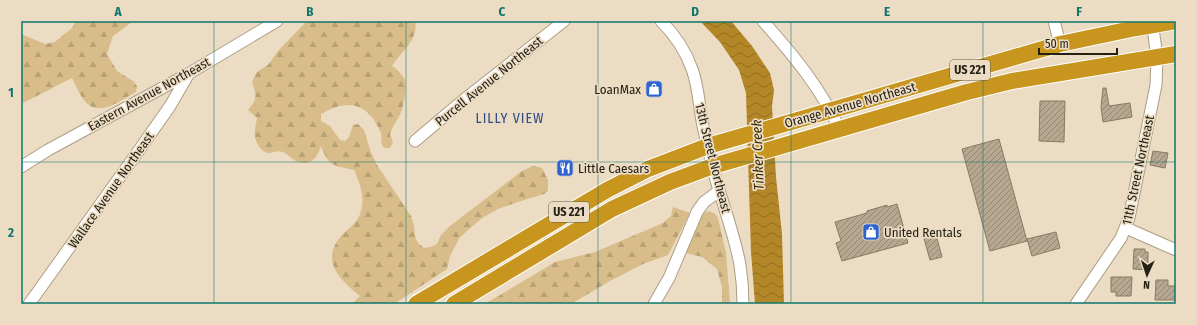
<svg xmlns="http://www.w3.org/2000/svg" width="1197" height="325" font-family="'Fira Sans Condensed',sans-serif">
	<defs>
		<pattern id="forest-firs" width="22" height="20" patternUnits="userSpaceOnUse"><rect width="22" height="20" fill="#d8bc89"/><path d="M5 1l3.5 6h-7zM16 11l3.5 6h-7z" fill="#b9a176"/></pattern>
		<pattern id="water-waves" width="16" height="10" patternUnits="userSpaceOnUse"><rect width="16" height="10" fill="#b38728"/><path d="M0 5q4-4 8 0t8 0" fill="none" stroke="#916e21"/></pattern>
		<pattern id="building-hatch" width="6" height="6" patternUnits="userSpaceOnUse"><rect width="6" height="6" fill="#b6a890"/><path d="M-1 1l2-2M0 6l6-6M5 7l2-2" fill="none" stroke="#948875"/></pattern>
	</defs>
	<rect width="100%" height="100%" fill="#ebdcc3"/>
	<path fill="url(#forest-firs)" d="M76,21H135L132,22L113,36L107,54L117,71L133,81L137,86L136,92C121,100 98,119 84,100C79,94 76,85 72,78L21,104V34L45,44L55,42L72,28Z
		M307,21H415C419,39 401,52 392,66C397,69 402,74 405,80C407,87 404,104 401,112C398,120 392,126 390,135L393,142L390,148H384C379,140 383,141 381,134C381,131 378,128 377,125C364,100 343,101 321,114V121L330,126L340,140L345,141L349,137L353,125L358,124L364,130L370,150L377,165L411,216L414,225L415,236L418,243L424,248L431,247L437,244L441,235L450,226L522,171L533,166L542,168L548,180V191L544,194L524,200L498,209L482,218L459,238L457,243L450,256L447,269L394,304H352L360,296C340,279 319,261 342,235C348,229 357,223 360,214C366,198 360,184 354,170C333,165 329,167 321,146C317,158 311,167 296,161C291,159 288,154 283,152C277,150 274,153 268,153C261,152 256,143 255,137C254,131 256,124 257,118L248,110C257,99 257,96 252,82L257,72L268,65L278,51Z
		M673,207L690,213L668,255L643,264L610,281L571,304H485L555,262L595,252L663,223L671,216Z
		M708,211L714,213L718,218L726,253L730,304H722V287L717,269L702,257L686,253V248L697,222L703,214Z"/>
	<path fill="url(#water-waves)" d="M700,21H731L752,46L770,73L774,90L772,106L776,177L782,234L784,304H755L751,252L746,93L739,70L720,42Z"/>
	<path fill="url(#building-hatch)" stroke="#877b63" d="M1103,88H1106L1109,106L1130,103L1132,117L1103,122L1101,107Z
		M1040,101H1065L1064,142L1039,141Z
		M999,139L1027,241L990,251L962,149Z
		M1153,151L1168,153L1165,168L1150,165Z
		M897,204L908,243L842,261L836,243L841,241L835,222L867,213V211L887,205V207Z
		M935,231L942,257L930,260L923,235Z
		M1056,232L1060,248L1032,256L1027,239Z
		M1134,249H1145V252H1148V270L1133,269Z
		M1111,277H1132L1131,296H1116V292H1111Z
		M1156,280H1168V286H1176V300H1155Z"/>
	<g fill="none" stroke-linecap="round" stroke-linejoin="round">
		<defs>
			<path id="minor" d="M661,21C674,34 686,52 692,69C699,88 699,107 703,126C706,139 709,152 712,165C720,198 734,231 740,265C742,278 743,291 743,304
				M763,21C794,56 820,87 840,130
				M1054,21L1060,44
				M415,141L466,98L564,21
				M21,167L48,150L188,74L277,21
				M1126,228L1176,250
				M29,304L142,146L170,106L188,75
				M654,304L669,278L697,212L704,202L719,191
				M1076,304L1121,238L1129,218L1156,85L1157,57L1152,21"/>
			<path id="highway" d="M416,304L607,190L648,169L708,146L1060,44L1136,28L1176,21
				M454,304L612,209L670,182L713,166L967,92L1012,81L1176,54"/>
		</defs>
		<use href="#minor" stroke="#ac9e86" stroke-width="13"/>
		<use href="#highway" stroke="#fff" stroke-width="18"/>
		<use href="#minor" stroke="#fff" stroke-width="11"/>
		<use href="#highway" stroke="#c8951f" stroke-width="16"/>
	</g>
	<path fill="none" stroke="#0f766e" stroke-width="1" stroke-opacity="0.55" d="M214,21V304M406,21V304M598,21V304M791,21V304M983,21V304M21,162H1176"/>
	<defs>
		<symbol id="shop-square" viewBox="-11 -11 22 22"><rect x="-9" y="-9" width="18" height="18" rx="4" fill="#2d64d2" stroke="#ebdcc3"/><path d="M-5-2.5h2.3a2.7 3.5 0 0 1 5.4 0H5L5.5 6h-11ZM-1.5-2.5h3a1.5 2.3 0 0 0-3 0Z" fill="#fff"/></symbol>
		<symbol id="restaurant-square" viewBox="-11 -11 22 22"><rect x="-9" y="-9" width="18" height="18" rx="4" fill="#2d64d2" stroke="#ebdcc3"/><path d="M-5-6h1v4h1v-4h1v4h1v-4h1v5L-1.5 .5V6h-2V.5L-5-1ZM5-6V6H3V1.5H1.5Q1.5-4 5-6Z" fill="#fff"/></symbol>
	</defs>
	<g fill-rule="evenodd">
		<use href="#shop-square" x="644" y="79" width="20" height="20"/>
		<use href="#restaurant-square" x="555" y="158" width="20" height="20"/>
		<use href="#shop-square" x="861" y="222" width="20" height="20"/>
	</g>
	<g text-anchor="middle" dominant-baseline="central" stroke-width="3.5" stroke-linejoin="round" paint-order="stroke">
		<g fill="#ebdcc3" stroke="#60584a" stroke-width="1">
			<rect x="950" y="60" width="40" height="20" rx="3"/>
			<rect x="549" y="202" width="40" height="20" rx="3"/>
		</g>
		<g font-size="12" font-weight="bold" fill="#252016">
			<text x="970" y="70">US 221</text>
			<text x="569" y="212">US 221</text>
		</g>
		<g font-size="13" fill="#252016" stroke="#ebdcc3">
			<text transform="translate(489 81) rotate(-39)">Purcell Avenue Northeast</text>
			<text transform="translate(149 94) rotate(-29)">Eastern Avenue Northeast</text>
			<text transform="translate(850 105) rotate(-16)">Orange Avenue Northeast</text>
			<text transform="translate(713 158) rotate(76)">13th Street Northeast</text>
			<text transform="translate(1138 170) rotate(-78)">11th Street Northeast</text>
			<text transform="translate(111 190) rotate(-55)">Wallace Avenue Northeast</text>
		</g>
		<g font-size="13" fill="#252016" stroke="#ebdcc3" text-anchor="start">
			<text x="641" y="89" text-anchor="end">LoanMax</text>
			<text x="578" y="168">Little Caesars</text>
			<text x="884" y="232">United Rentals</text>
		</g>
		<g font-size="14" letter-spacing="1" fill="#2f4c84" stroke="#ebdcc3">
			<text x="510" y="118">LILLY VIEW</text>
		</g>
		<g font-size="14" font-style="italic" fill="#3b2901" stroke="#ebdcc3">
			<text transform="translate(758 155) rotate(-92)">Tinker Creek</text>
		</g>
	</g>
	<rect width="1197" height="325" fill="none" stroke="#ebdcc3" stroke-width="44"/>
	<g transform="translate(1147 275) rotate(183)" stroke="#ebdcc3" stroke-width="3" paint-order="stroke">
	<path d="M0-3L7 15L0 10L-7 15Z" fill="#252016"/>
	<text y="-6" font-size="11" font-weight="bold" text-anchor="middle" fill="#252016">N</text>
	</g>
	<path d="M1039 48v6h78v-6" fill="none" stroke="#252016" stroke-width="2"/>
	<text x="1045" y="48" font-size="12" fill="#252016" stroke="#ebdcc3" stroke-width="3" paint-order="stroke">50 m</text>
	<rect x="22" y="22" width="1153" height="281" fill="none" stroke="#0f766e" stroke-width="1.5"/>
	<g font-size="13" text-anchor="middle" font-weight="bold" fill="#0f766e">
		<text x="118" y="16">A</text>
		<text x="310" y="16">B</text>
		<text x="502" y="16">C</text>
		<text x="695" y="16">D</text>
		<text x="887" y="16">E</text>
		<text x="1079" y="16">F</text>
		<text x="11" y="97">1</text>
		<text x="11" y="237">2</text>
	</g>
</svg>
